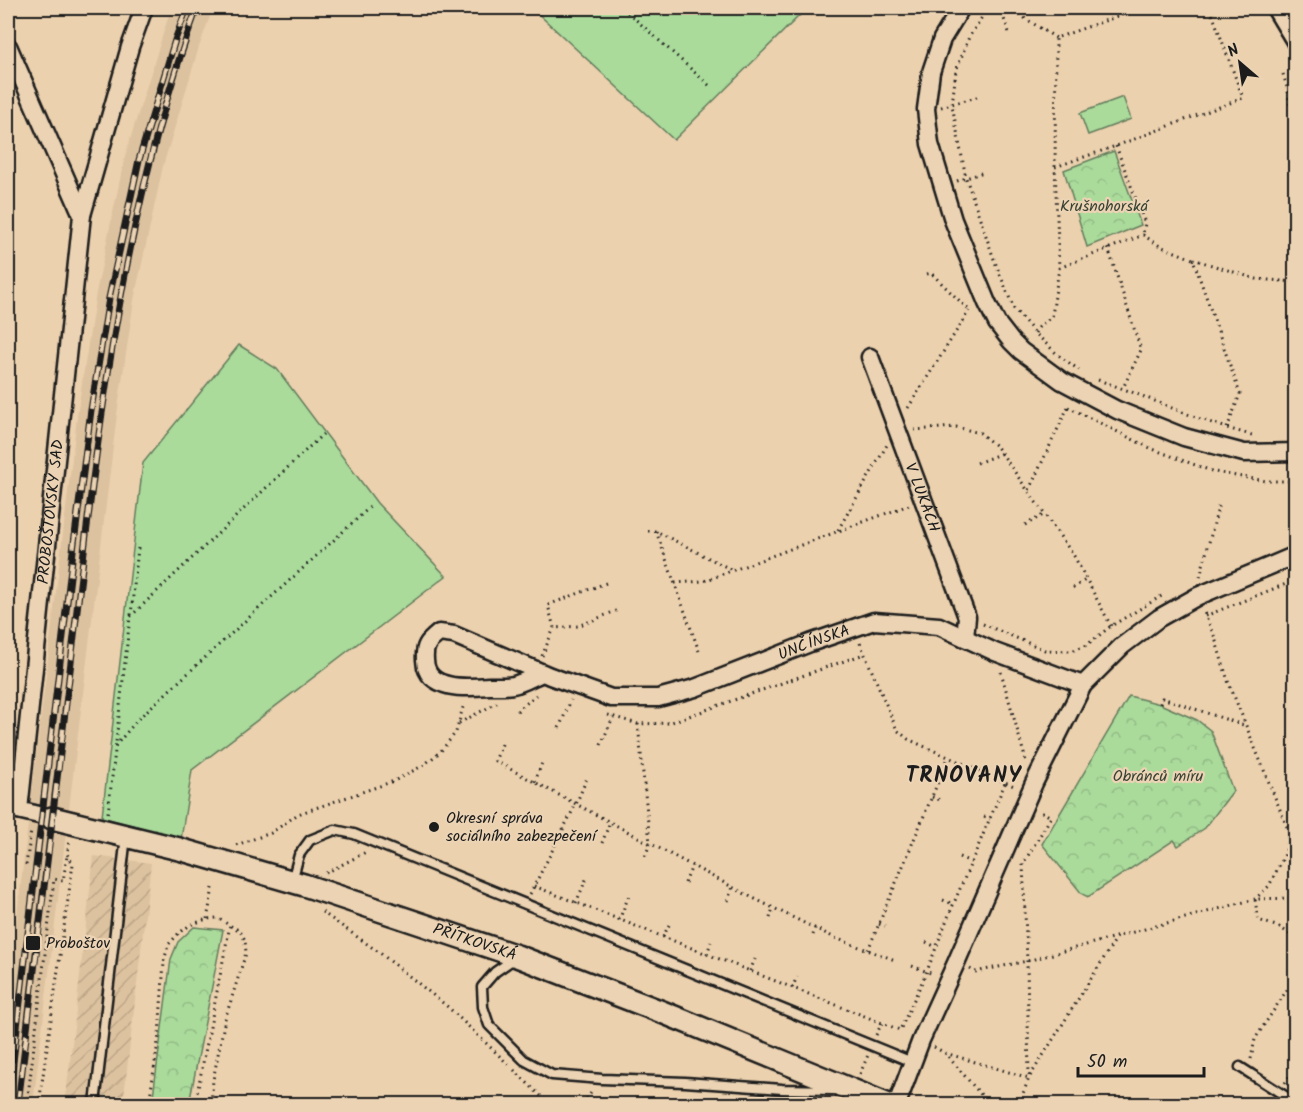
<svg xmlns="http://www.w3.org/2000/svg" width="1303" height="1112" font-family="Kalam,sans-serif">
	<defs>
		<pattern id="industrial-furrows" width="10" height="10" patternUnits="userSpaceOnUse" patternTransform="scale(1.5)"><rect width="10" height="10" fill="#ddc29f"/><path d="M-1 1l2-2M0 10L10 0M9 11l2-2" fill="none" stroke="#bda688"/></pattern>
		<pattern id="park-crowns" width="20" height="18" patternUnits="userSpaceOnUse" patternTransform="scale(1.5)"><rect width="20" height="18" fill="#aadb9b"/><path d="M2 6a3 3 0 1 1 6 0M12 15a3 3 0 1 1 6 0" fill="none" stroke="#92bb85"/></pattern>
	</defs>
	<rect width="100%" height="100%" fill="#ecd1ae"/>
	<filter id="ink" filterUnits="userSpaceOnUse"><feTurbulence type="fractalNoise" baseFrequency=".0167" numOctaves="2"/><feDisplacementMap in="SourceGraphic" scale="12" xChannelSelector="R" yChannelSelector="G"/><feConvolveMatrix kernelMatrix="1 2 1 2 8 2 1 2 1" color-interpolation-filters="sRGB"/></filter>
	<g filter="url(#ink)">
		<path fill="#ddc29f" d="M171,8H213L199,47L163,166L134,300L117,414L33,1104H8V990L78,409L96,293L125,156Z"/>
		<path fill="url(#industrial-furrows)" d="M94,856L151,863L123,1104H65Z
			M8,927L15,928L8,990Z"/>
		<path fill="url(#park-crowns)" stroke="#637c5c" stroke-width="1.5" d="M1114,151L1141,225L1087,247L1064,170Z
			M1129,696L1160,704L1197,720L1211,731L1233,791L1205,828L1178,846L1174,840L1088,897L1082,894L1042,844Z
			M194,927L223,930L189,1104H152L171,959L178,942Z"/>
		<path fill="#aadb9b" stroke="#637c5c" stroke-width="1.5" d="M532,8H807L674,140Z
			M1123,97L1131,119L1088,135L1080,113Z
			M239,345L277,369L377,503L446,576L192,770L181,839L102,817L143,463Z"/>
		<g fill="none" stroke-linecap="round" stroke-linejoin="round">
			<defs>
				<path id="service" d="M292,881L299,855L310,840L335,830L354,834L912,1062
					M515,958L495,972L482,987L483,1007L489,1025L524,1060L552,1075L602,1079L685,1082L782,1089L833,1090
					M1240,1067L1296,1103
					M95,1104L126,836"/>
				<g id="minor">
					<path d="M961,8L942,39L931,72L926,109L930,144L953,220L987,303L997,323L1011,341L1021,351L1062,381L1117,410L1184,437L1244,453L1296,452"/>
					<path d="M1275,8L1296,43"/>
					<path d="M8,46L82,215"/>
					<path id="s1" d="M870,357L967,617L965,638"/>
					<path id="s2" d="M543,673C534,676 526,681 517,684C509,687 498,686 489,686C467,688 426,691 425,660C424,645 428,642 439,633L454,635L550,676L611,698H658L695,688L810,643L874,621L939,626L995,652L1083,685"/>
					<path d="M9,808L52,818"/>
					<path id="s3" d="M19,810L82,215L130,47L144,8"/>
					<path d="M897,1104L921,1040L956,963L1034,783L1083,685L1122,646L1159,618L1198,596L1296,555"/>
				</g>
				<g id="tertiary">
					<path id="s4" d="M52,818L179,849L304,885L517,956L662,1012L886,1104"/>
				</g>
			</defs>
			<use href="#service" stroke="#1c1c1c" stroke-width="13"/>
			<use href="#minor" stroke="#1c1c1c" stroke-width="21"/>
			<use href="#tertiary" stroke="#1c1c1c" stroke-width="26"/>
			<path stroke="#1c1c1c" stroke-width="3" stroke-dasharray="1.5 4.5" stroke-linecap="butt" d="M623,8L711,87
				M988,8L969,37L956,71L952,105L966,178L995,262L1014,309L1035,333L1057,354L1079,370
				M1000,8L1010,35
				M1009,8L1056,38
				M1283,74L1288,91L1296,148
				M8,102L14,99
				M941,107L980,96
				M1116,146L1145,223L1143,234
				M1055,167L1116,146L1243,98L1210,8
				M957,181L984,172
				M1296,245V257
				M1108,248L1141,350L1123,388
				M1193,259L1256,279L1296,282
				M1059,268L1143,235L1160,246L1193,259L1240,394L1226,431
				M927,274L931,273L970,311
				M1035,333L1039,327L1052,316L1059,268L1055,167L1056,38L1141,8
				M1098,380C1150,397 1199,422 1252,435
				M1068,407L1150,448L1214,472L1266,481H1296
				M908,408L969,311
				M914,430L956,427L980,433L997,447L1074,556L1111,626
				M977,463L1002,453
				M1029,490L1068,407
				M1025,525L1045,514
				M838,530L887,445
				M648,531H656L732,570
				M656,531L700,654
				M1200,577L1219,504
				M606,583L548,605L554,628L578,626L616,611
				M675,583L704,581L909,505
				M1073,588L1087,579
				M131,615L138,548
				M1205,616L1296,580
				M983,624L1045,650L1071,651L1087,645L1111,626L1165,594
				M860,643L897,730L908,739L921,745L1014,786
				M542,656L554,628
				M1291,664L1296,674
				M1001,672L1026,761
				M1160,704L1162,698L1246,726
				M517,711L536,695
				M608,715L638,724L669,723L864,654
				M459,723L497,703
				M638,724L650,843L644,860
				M559,728L571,700
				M502,744L495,761L751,897L835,938L895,960
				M601,745L613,717
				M115,746L140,717L370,507
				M535,782L543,760
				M932,797L943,801
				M108,813L130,617L323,434
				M984,817L990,819
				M602,843L610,822
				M236,845L271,833L298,814L394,781L424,765L441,751L456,732L464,704
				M959,857L971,862
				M26,865L31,831
				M326,873L366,852
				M685,883L692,866
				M534,886L900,1030L927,971L948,917L1005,783
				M530,894L576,804L587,778
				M1296,898L1255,899L1258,920L1279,927L1296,938
				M943,900L953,904
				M728,901L732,887
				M576,903L587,877
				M322,912L380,953L448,1007L509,1065
				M770,918L773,908
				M207,919L213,888
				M619,920L630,893
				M879,924L885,926
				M813,935L815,928
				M663,937L669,925
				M926,942L936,947
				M868,950L948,758
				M707,954L711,942
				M912,966L933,974
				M970,969L975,972L1027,961L1255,899L1269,886L1286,852L1289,832L1228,681L1215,638L1204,612
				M750,971L755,959
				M792,988L797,977
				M876,1035L882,1023
				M934,1047L945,1053L989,1104
				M945,1053L1029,1078L1117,937
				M1251,1059L1255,1039L1296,976
				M514,1070L549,1104
				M860,1074L868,1055
				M1285,1083L1296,1067
				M27,1104L54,879L63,881L67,856
				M39,1104L73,864L67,854L70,840
				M149,1104L159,1035L164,962L168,945L179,933L190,925L207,919L217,918L240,931L245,940L246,953L225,1019L213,1080L211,1104
				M195,1104L230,925
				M583,1104L593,1090
				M1019,1104L1029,1078L1027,961L1023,864L1051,817L1040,811"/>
			<use href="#service" stroke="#ebd3b3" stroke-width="8"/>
			<use href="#minor" stroke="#ebd3b3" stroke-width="16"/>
			<use href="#tertiary" stroke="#ebd3b3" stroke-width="21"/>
			<defs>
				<path id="rail" d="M8,1104L73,551L91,410L109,298L139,160L175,40L187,8
					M18,1104C38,940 58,775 77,610C101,406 126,201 197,8"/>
			</defs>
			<use href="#rail" stroke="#1c1c1c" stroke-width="7"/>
			<use href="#rail" stroke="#ebd3b3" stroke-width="4.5" stroke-dasharray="14" stroke-linecap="butt"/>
		</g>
	</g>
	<g fill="#1c1c1c" stroke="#ebd3b3" stroke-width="2">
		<circle cx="434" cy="827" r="6"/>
		<rect x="25" y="935" width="16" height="16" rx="3"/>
	</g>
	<g text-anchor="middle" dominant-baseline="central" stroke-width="4.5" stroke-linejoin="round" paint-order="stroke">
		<g font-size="16" fill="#384235" stroke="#ebd3b3">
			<text x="1104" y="206">Krušnohorská</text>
			<text x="1158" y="776">Obránců míru</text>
		</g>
		<g font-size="16" fill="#1c1c1c" stroke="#ebd3b3">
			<text stroke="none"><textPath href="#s1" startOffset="150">V LUKÁCH</textPath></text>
			<text stroke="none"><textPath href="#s3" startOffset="300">PROBOŠTOVSKÝ SAD</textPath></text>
			<text stroke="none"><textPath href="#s2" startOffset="564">UNČÍNSKÁ</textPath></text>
			<text stroke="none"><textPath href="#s4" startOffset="441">PŘÍTKOVSKÁ</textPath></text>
		</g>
		<g font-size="16" fill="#1c1c1c" stroke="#ebd3b3" text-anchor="start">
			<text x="446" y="818">Okresní správa<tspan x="446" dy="18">sociálního zabezpečení</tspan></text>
			<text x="46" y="943">Proboštov</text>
		</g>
		<g font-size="22" font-weight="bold" letter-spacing="1.5" fill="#1c1c1c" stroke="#ebd3b3">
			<text x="964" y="776">TRNOVANY</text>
		</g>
	</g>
	<rect width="1303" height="1112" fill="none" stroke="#ebd3b3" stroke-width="30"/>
	<rect x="15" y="15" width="1273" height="1082" fill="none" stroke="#1c1c1c" stroke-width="2" filter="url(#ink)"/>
	<g transform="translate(1240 63) rotate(331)" stroke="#ebd3b3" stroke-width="4.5" paint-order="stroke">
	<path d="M0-4.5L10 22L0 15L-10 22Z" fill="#1c1c1c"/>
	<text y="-9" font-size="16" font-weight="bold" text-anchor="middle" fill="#1c1c1c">N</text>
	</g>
	<path d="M1078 1067v9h126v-9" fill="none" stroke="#1c1c1c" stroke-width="3"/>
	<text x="1087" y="1067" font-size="18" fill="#1c1c1c" stroke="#ebd3b3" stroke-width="4.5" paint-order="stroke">50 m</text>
</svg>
